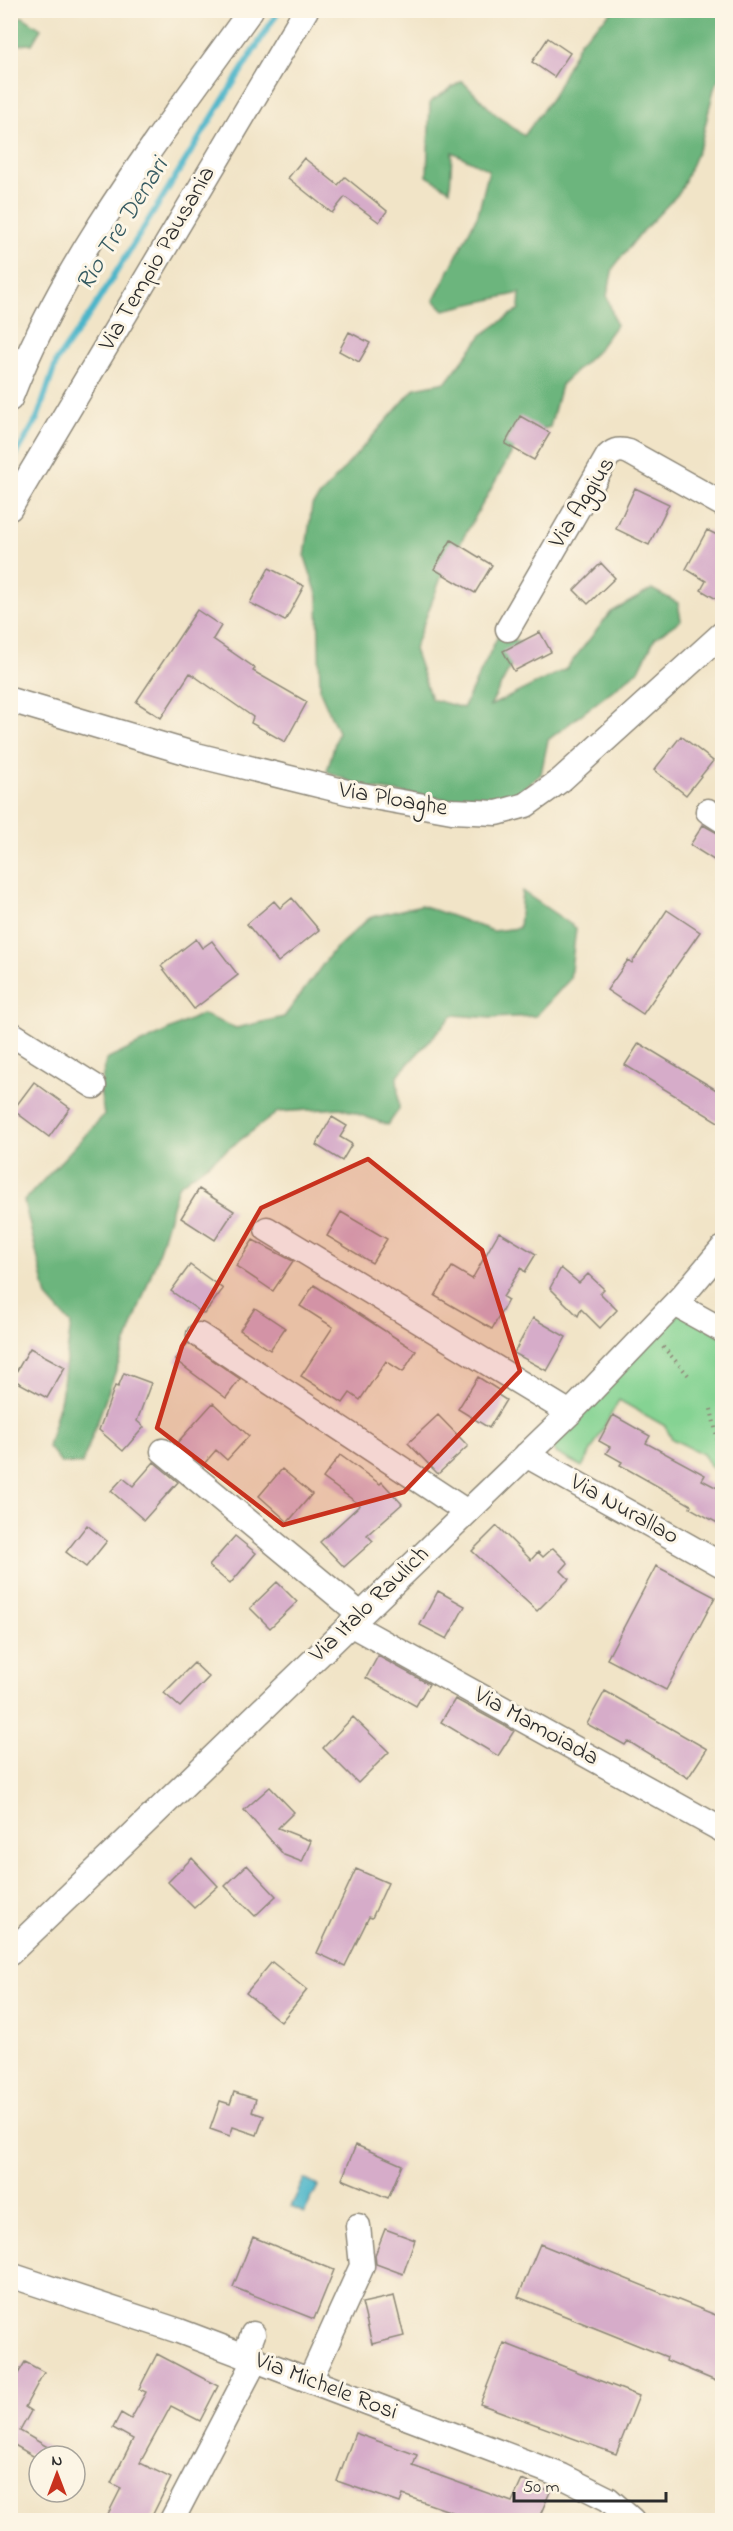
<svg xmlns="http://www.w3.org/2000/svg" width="733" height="2531" font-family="'Indie Flower',sans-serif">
	<rect width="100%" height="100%" fill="#fcf5e5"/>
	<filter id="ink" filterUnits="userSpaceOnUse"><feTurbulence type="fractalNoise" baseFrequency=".0167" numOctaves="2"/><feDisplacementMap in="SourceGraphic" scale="12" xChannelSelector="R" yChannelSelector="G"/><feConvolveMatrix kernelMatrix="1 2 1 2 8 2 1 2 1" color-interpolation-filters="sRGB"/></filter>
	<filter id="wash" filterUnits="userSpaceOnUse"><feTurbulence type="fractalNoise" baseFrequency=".008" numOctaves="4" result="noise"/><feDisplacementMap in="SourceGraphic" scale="24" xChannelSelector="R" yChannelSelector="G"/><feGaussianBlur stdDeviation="1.35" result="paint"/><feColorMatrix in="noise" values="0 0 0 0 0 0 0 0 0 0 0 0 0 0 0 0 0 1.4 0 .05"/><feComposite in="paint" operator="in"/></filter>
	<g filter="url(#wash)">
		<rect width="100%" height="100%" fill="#f1e4c7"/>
		<path fill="#85d393" stroke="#587f5f" stroke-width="1.5" d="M678,1311L722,1336V1474L712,1468L703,1454L672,1439L665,1426L619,1400L582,1467L556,1453L553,1448L555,1440Z"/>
		<path fill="#6cb57d" stroke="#4c7054" stroke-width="1.5" d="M613,11H722V73L714,89L701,143L680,192L639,235L613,268L607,296L616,325L597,351L561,385L550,427L523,433L442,575L414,649L431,699L463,708L499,634L523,643L490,706L566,669L611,612L652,589L678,603L681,620L655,638L639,670L548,740L541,774L513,796L466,802L362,787L327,771L338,732L320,691L318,597L305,557L312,505L415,388L446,382L482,335L519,309L520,293L444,310L434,300L478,214L489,170L452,152L450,190L427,176L430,102L462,81L494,113L524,136L553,96L580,41Z
			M23,17L41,29L32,44L11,45V18Z
			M522,891L576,928L570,979L536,1016L491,1018L453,1015L397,1076L399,1109L388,1125L341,1108L278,1112L178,1186L157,1258L82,1464L61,1463L48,1447L61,1398L71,1324L47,1297L24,1201L104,1115L100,1090L106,1060L202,1014L236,1028L284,1017L332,952L369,918L421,905L493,931L519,928Z"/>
		<path fill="#4bb5c9" stroke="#3b707a" stroke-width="1.5" d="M304,2179L318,2186L304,2213L291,2207Z"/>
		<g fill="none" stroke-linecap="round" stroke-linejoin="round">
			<path stroke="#4bb5c9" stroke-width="6" d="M10,465L37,419L57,360L92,311L279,10"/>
		</g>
		<g id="blocks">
			<path fill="#d6acc9" d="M548,38L570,53L554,77L532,62Z
				M304,158L338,185L345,177L387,211L379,222L345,197L332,213L288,178Z
				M349,332L370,343L359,362L339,351Z
				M520,416L550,433L534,460L505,444Z
				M635,488L669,504L649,545L616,529Z
				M707,530L723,538V603L701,590L706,581L686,569Z
				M451,540L492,565L475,593L434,569Z
				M601,563L615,578L588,604L574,590Z
				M269,568L304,586L285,621L250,603Z
				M197,610L221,626L213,639L255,668L253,671L307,702L285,742L251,723L253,717L190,673L161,718L136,702Z
				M540,632L551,652L514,671L503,651Z
				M681,736L713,761L686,795L654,770Z
				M703,825L723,836V866L690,845Z
				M292,898L319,930L278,962L247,924L274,901L280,908Z
				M667,910L700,932L643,1014L607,990L628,960L632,963Z
				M196,939L202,948L212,941L238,975L194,1009L161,966Z
				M639,1043L723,1094V1125L625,1065Z
				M34,1082L70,1108L49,1137L13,1110Z
				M332,1117L347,1126L340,1137L352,1144L342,1161L316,1145Z
				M199,1189L234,1211L215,1240L181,1218Z
				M341,1212L387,1239L372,1263L327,1236Z
				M499,1232L536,1254L525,1272L521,1268L503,1297L508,1300L492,1329L435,1296L452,1267L472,1279Z
				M253,1240L293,1261L273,1291L236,1266Z
				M190,1265L223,1289L204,1314L171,1291Z
				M561,1268L579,1283L588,1274L604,1289L600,1293L617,1310L600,1328L581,1309L578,1316L550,1288Z
				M314,1285L416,1351L403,1372L386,1361L360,1400L350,1393L343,1403L301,1376L333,1327L300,1306Z
				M255,1308L285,1328L270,1350L240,1330Z
				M533,1318L566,1337L547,1371L514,1353Z
				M188,1343L240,1379L226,1398L175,1360Z
				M30,1348L65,1367L47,1398L12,1379Z
				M124,1373L151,1383L137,1421L144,1427L123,1451L99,1430L115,1386L118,1387Z
				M478,1377L500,1391L498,1395L506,1400L489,1428L458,1409Z
				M213,1403L249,1436L227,1460L216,1450L203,1465L176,1444Z
				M438,1415L468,1446L438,1474L408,1443Z
				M613,1415L650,1436L646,1443L705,1475L702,1480L723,1491V1526L690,1508L691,1505L620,1465L622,1462L606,1453L610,1447L599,1441Z
				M340,1455L380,1484L382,1482L402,1504L367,1535L373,1541L344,1567L320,1542L360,1505L323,1478Z
				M154,1462L178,1482L144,1520L111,1491L123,1478L133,1486Z
				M282,1469L312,1494L288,1522L259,1496Z
				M87,1525L107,1541L86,1567L66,1552Z
				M497,1526L531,1560L538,1552L543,1557L553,1548L568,1563L561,1571L569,1579L537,1611L472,1551Z
				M235,1536L256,1553L230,1584L209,1566Z
				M656,1566L715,1597L666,1690L607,1659Z
				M277,1582L297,1602L270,1628L250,1608Z
				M438,1591L465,1606L447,1639L420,1625Z
				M378,1656L429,1684L416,1706L366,1678Z
				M194,1663L209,1677L180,1707L164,1693Z
				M605,1691L707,1749L688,1778L628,1741L625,1745L587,1724Z
				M455,1699L514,1731L498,1756L441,1722Z
				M353,1717L389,1752L358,1783L323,1748Z
				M270,1787L294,1812L278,1828L311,1841L302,1862L284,1855L244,1810Z
				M192,1858L218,1886L194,1908L168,1882Z
				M247,1865L276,1896L255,1916L225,1886Z
				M356,1869L388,1883L372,1918L369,1917L345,1966L317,1953Z
				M272,1962L307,1990L281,2022L246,1993Z
				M234,2092L256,2099L252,2112L264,2116L257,2135L233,2127L230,2136L210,2129L220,2101L230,2104Z
				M356,2145L402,2165L388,2198L342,2179Z
				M385,2229L415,2240L403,2274L376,2264L375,2255Z
				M253,2237L334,2270L314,2319L233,2287Z
				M540,2244L723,2318V2384L666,2360L667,2357L518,2297Z
				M394,2296L404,2336L372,2344L362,2303Z
				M504,2343L639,2396L616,2454L480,2404Z
				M157,2354L218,2386L200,2421L171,2406L140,2463L171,2478L150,2520H105L121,2488L111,2483L133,2439L113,2428L121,2413L131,2419L146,2392L139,2389Z
				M25,2362L44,2372L25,2407L31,2411L20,2431L63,2456H33L13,2444L10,2448V2369L18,2374Z
				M355,2433L417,2455L413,2466L512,2502L522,2480L550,2492L538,2520H475L403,2495L400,2503L337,2481Z"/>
		</g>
	</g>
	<g filter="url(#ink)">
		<use href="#blocks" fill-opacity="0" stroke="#8e8879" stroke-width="1.5"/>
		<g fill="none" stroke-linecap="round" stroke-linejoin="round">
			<defs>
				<path id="minor" d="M10,399C65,256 162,134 251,10
					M10,508L306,10
					M508,629L608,456C615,450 620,449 629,452L722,504
					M10,700L196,755L351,793L452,811L497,813L526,805L561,780L722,634
					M708,811L722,820
					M10,1033L94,1086
					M267,1229L570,1413
					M675,1304L722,1330
					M199,1335L467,1512
					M163,1451L360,1614
					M526,1455L722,1565
					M350,1624L722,1830
					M10,1953L570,1413L684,1294L722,1249
					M10,2275L179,2331L562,2476L608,2499L632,2520
					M245,2355L253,2334
					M310,2380L362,2266L358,2226
					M172,2520L256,2359"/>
			</defs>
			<use href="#minor" stroke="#8e8879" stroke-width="27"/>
			<path stroke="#8e8879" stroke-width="4" stroke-dasharray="1.5 4.5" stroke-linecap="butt" d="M663,1347L691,1378
				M718,1378L722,1373
				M711,1409L722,1460"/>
			<use href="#minor" stroke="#fff" stroke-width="24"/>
		</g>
	</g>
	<path fill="#c8321e" fill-opacity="0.2" stroke="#c8321e" stroke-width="4.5" stroke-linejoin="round" d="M368,1159L482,1250L520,1371L404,1492L283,1525L157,1428L182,1346L261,1208Z"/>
	<g text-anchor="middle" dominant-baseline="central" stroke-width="6" stroke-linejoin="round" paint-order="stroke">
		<g font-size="24" fill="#2b2b2b" stroke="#fcf5e5">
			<text transform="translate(158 259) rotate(-60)">Via Tempio Pausania</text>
			<text transform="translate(583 503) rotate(-58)">Via Aggius</text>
			<text transform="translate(393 800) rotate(10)">Via Ploaghe</text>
			<text transform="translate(624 1510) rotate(29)">Via Nurallao</text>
			<text transform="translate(370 1605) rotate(-44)">Via Italo Raulich</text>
			<text transform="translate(536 1727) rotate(29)">Via Mamoiada</text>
			<text transform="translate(326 2387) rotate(21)">Via Michele Rosi</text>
		</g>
		<g font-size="26" font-style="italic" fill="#365b62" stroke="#fcf5e5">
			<text transform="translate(123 225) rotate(-58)">Rio Tre Denari</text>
		</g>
	</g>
	<rect width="733" height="2531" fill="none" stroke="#fcf5e5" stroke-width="36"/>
	<g transform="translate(57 2474)"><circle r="28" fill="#fcf5e5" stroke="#a8a49b" stroke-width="1.5"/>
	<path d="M0-4.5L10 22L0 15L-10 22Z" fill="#c8321e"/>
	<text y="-9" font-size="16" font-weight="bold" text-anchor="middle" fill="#2b2b2b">N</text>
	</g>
	<path d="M514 2492v9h152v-9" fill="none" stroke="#2b2b2b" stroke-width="3"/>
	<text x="523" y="2492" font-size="18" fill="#2b2b2b" stroke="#fcf5e5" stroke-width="4.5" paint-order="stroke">50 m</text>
</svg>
